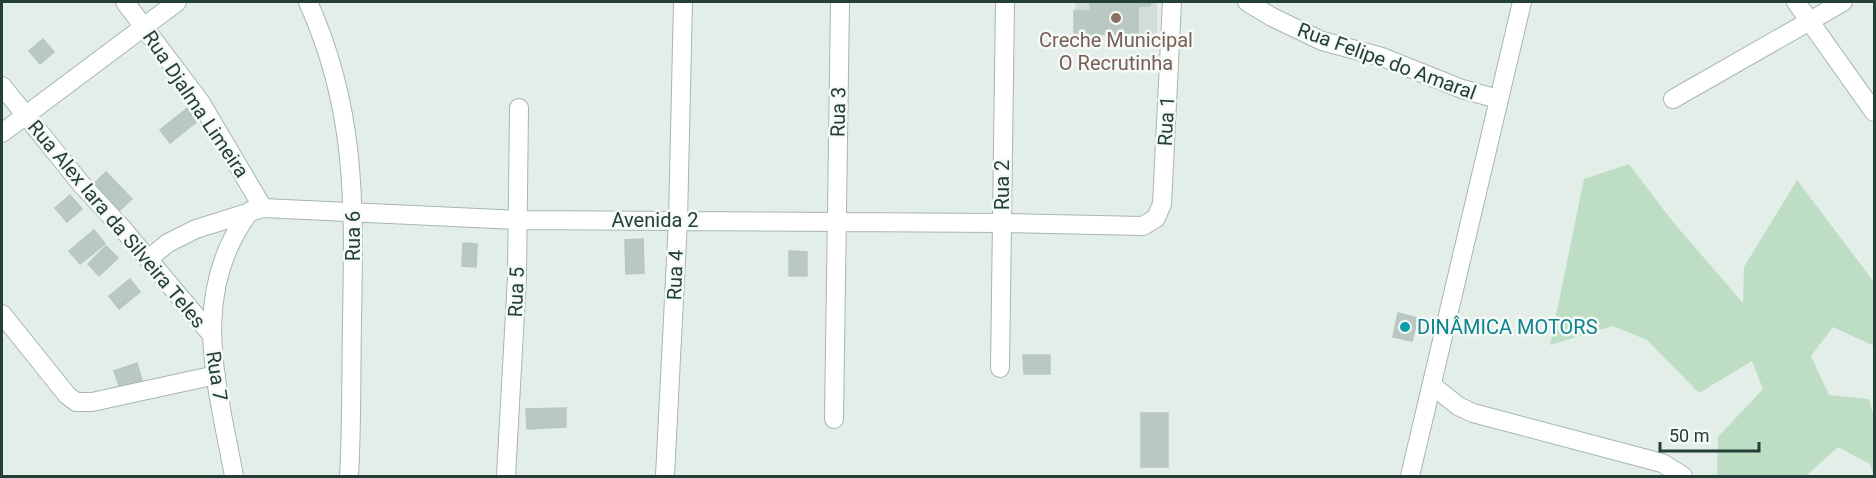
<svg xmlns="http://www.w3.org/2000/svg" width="1876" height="478" font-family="Roboto,sans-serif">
	<rect width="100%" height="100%" fill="#e4eee9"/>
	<path fill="#d2ddd8" d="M1075,2H1157V37L1076,35Z"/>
	<path fill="#bddec5" d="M1629,164L1673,222L1743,303L1744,267L1797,180L1874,282V346L1833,327L1811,356L1829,395L1869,399L1874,418V476L1870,464L1838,447L1806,476H1717L1718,437L1763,389L1752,361L1699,393L1647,340L1613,326L1550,345L1584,179Z"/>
	<path fill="#b9c8c2" stroke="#b6c7bf" stroke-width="1.5" d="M1090,2H1112V34H1074V11H1090Z
		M1114,2H1151L1150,6H1138V35L1113,34Z
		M43,39L54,52L40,64L29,51Z
		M190,106L200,119L170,143L160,130Z
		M106,172L132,199L118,212L92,186Z
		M70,195L82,209L67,222L55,208Z
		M94,230L105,244L80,264L69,251Z
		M643,239L644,273L626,274L625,240Z
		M463,243L477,244L476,267L462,266Z
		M106,246L118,258L99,276L88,264Z
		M789,251L807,252V276H789Z
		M130,279L140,292L119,309L109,296Z
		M1398,313L1418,318L1412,341L1393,337Z
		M1023,355H1050V374H1024Z
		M137,363L143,384L121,391L114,371Z
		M566,408V427L527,429L526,409Z
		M1141,413H1168V467H1141Z"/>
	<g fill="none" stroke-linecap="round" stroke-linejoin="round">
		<defs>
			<path id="minor" d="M125,2L201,103L263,208
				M308,2C357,110 354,205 352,321C351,373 352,425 349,476
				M1247,2L1272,17L1322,41L1382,57L1462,89L1498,99
				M1796,2L1874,112
				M2,86L82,185L122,228L211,334
				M1673,99L1843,2
				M2,133L177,2
				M148,259L168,243L196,229L263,208L518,220L1001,223L1143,226L1156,218L1162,204L1172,2
				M2,314L67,395L76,402H92L216,375
				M1000,368L1005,2
				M1432,385L1458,406L1473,413L1662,463L1683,476
				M834,419L840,2
				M234,476C217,383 188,294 250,211
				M506,476L517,277L519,108
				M665,476L678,220L683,2
				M1410,476L1522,2"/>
		</defs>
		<use href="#minor" stroke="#a6b6b0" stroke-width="20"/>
		<use href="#minor" stroke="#fff" stroke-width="18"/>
	</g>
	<circle fill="#8d6e63" stroke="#f5faf7" stroke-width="2" cx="1116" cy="18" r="6"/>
	<circle fill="#0f9aa8" stroke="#f5faf7" stroke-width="2" cx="1405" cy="327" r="6"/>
	<g text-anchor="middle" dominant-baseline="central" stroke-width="5" stroke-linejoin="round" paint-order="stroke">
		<g font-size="20" fill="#785e54" stroke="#f5faf7">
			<text x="1116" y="40">Creche Municipal<tspan x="1116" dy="23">O Recrutinha</tspan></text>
		</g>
		<g font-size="20" fill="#233f37" stroke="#f5faf7">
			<text transform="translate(1387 61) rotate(20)">Rua Felipe do Amaral</text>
			<text transform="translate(196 104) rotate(56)">Rua Djalma Limeira</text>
			<text transform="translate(838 112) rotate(-89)">Rua 3</text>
			<text transform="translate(1166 121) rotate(-87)">Rua 1</text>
			<text transform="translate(1002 185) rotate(-90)">Rua 2</text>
			<text x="655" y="220">Avenida 2</text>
			<text transform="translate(117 224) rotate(50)">Rua Alex Iara da Silveira Teles</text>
			<text transform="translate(353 236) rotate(-90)">Rua 6</text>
			<text transform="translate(675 275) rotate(-88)">Rua 4</text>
			<text transform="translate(516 292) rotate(-88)">Rua 5</text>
			<text transform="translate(217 376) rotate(81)">Rua 7</text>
		</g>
		<g font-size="20" fill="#0d838f" stroke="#f5faf7" text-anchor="start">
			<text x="1417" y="327">DINÂMICA MOTORS</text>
		</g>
	</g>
	<rect width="1876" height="478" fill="none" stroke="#233f37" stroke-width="6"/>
	<path d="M1660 442v9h99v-9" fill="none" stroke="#233f37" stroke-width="3"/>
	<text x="1669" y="442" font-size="18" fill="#233f37" stroke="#f5faf7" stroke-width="4.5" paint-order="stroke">50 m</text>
</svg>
